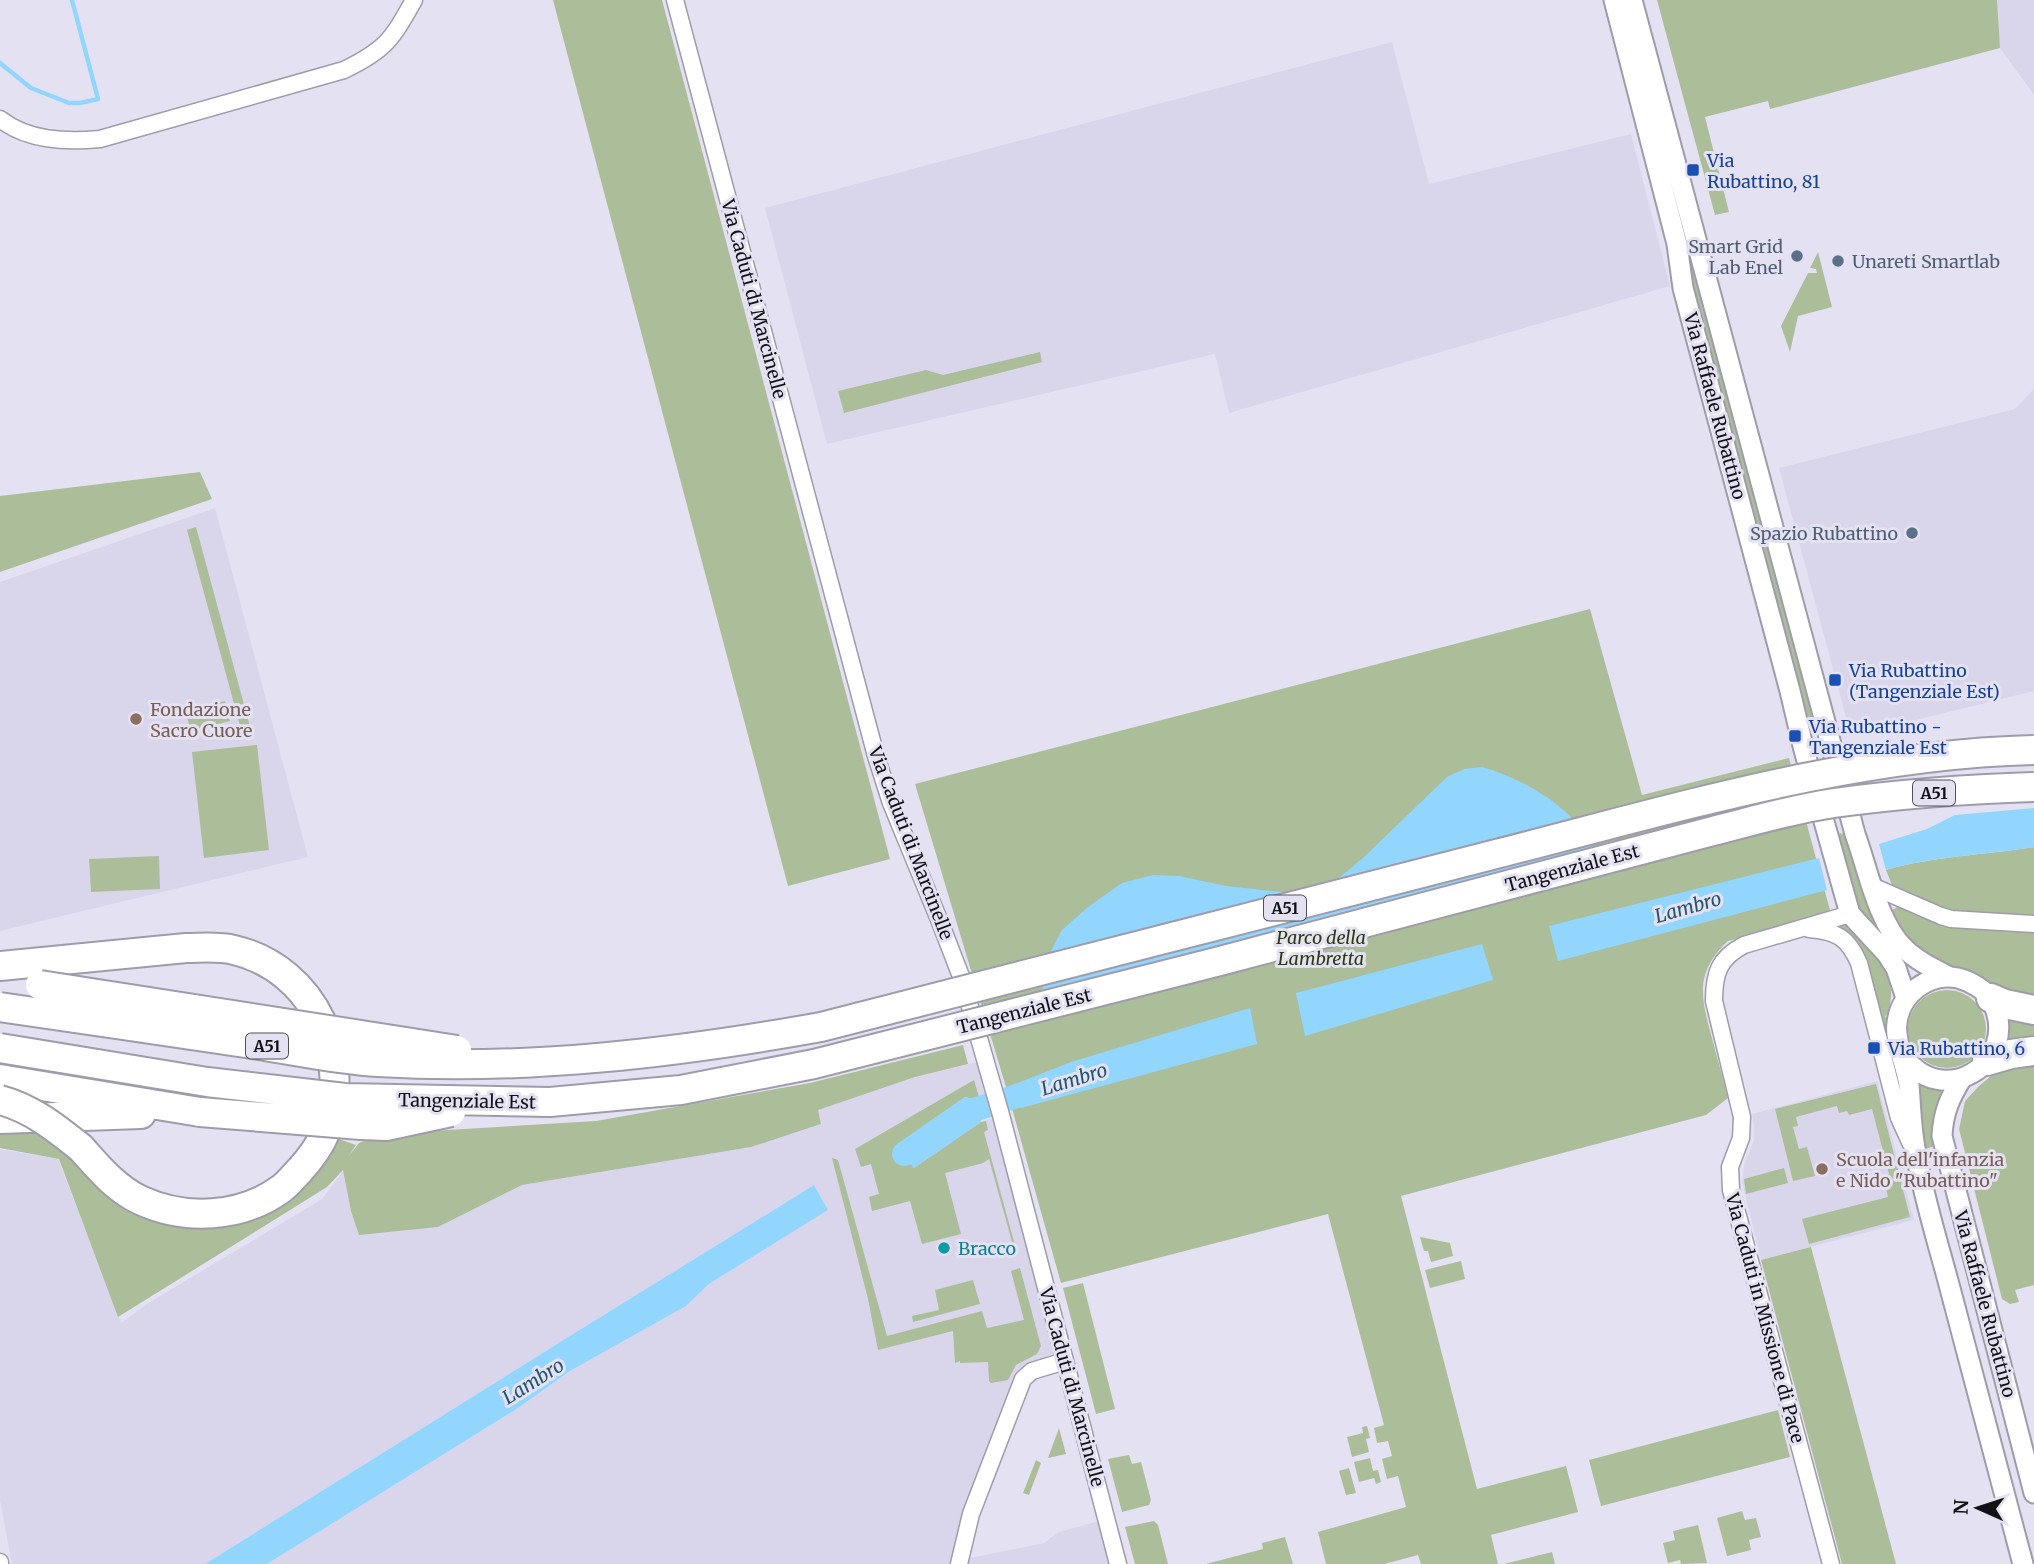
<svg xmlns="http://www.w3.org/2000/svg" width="2034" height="1564" font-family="Merriweather,serif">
	<rect width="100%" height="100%" fill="#e4e2f2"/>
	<path fill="#d9d6ec" d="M1997,0H2034V95L2000,48Z
		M1392,42L1429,184L1631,134L1670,286L1229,413L1215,354L827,444L765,208Z
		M2034,389V691L1851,736L1779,468L2015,409Z
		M215,508L308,857L0,931V582Z
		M985,1060L993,1092L973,1099L965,1097L981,1122L1001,1115L1065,1361L1032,1371L961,1557L970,1558L1044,1543L1058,1532L1107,1519L1118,1564H267L515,1410L570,1371L686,1306L709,1284L828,1210L814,1185L565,1339L205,1564H12L0,1501V1149L58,1159L121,1323L150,1302L322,1199L344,1170L351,1211L359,1234L438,1227L522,1185L751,1147L820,1124L817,1110L915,1077Z
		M1877,1081L1914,1220L1761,1260L1742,1182L1744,1166L1754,1140V1125L1752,1114Z"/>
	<path fill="#acbd99" d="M553,0H662L890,859L788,886Z
		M1618,0H1625L1816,727L1810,729Z
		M1657,0H1997L2000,48L1770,109L1768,101L1705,117L1729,212L1715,215Z
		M1818,252L1832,307L1798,316L1790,352L1781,326L1808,273H1817L1816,269L1810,268Z
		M1040,352L1042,362L844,413L838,391L926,370L943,375Z
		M200,472L212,499L0,572V496Z
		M196,527L252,734L243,737L187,530Z
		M1590,609L1642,795L1789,758L1831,914L1728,941C1694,973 1701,998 1712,1038C1717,1058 1723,1078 1728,1098L1706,1115L1401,1196L1477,1489L1566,1466L1578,1512L1491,1535L1498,1564H1421L1418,1555L1384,1564H1326L1318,1532L1406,1507L1398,1476L1387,1479L1382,1459L1392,1456L1388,1441L1377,1443L1374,1428L1384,1425L1328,1214L1061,1283L1006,1087L915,784Z
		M225,701L230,721L191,731L185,711Z
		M257,745L269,850L204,858L192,752Z
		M1840,833L1848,835L1885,934L1882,937L1856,908L1837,839Z
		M2034,847V915L1958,911L1940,907L1892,885L1886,870C1934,856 1985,855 2034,847Z
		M159,856L160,889L91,892L89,859Z
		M1900,901L2034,929V1001L2007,995L1968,971L1948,967L1934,961L1909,943L1890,911L1896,908Z
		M1832,922L1845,923C1863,946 1893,964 1891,997C1890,1004 1889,1012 1885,1017L1887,1018L1885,1032H1884L1839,931L1841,926Z
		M1908 1029a39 39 0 1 1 78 0a39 39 0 1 1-78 0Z
		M2006,1015L2034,1020V1042L2005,1047L2007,1030Z
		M963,1045L968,1064L915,1077L818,1110L821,1124L751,1147L522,1185L438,1227L359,1235L351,1211L343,1170L327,1187L118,1317L59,1159L0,1148V1127L31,1126L201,1227L333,1137L356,1145L348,1157L359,1143L381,1134L596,1121L810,1083Z
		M2007,1063L2034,1064V1285L2015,1290L2019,1302L2010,1304L2002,1299L1959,1129L1965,1101L1979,1086Z
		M974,1080L979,1097L973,1099L965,1097L898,1144L914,1168L981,1122L986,1121L988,1130L984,1132L1016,1249H1014L989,1159L983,1163L945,1173L961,1234L922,1244L910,1201L872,1211L869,1197L879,1194L871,1164L861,1167L855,1149Z
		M1917,1082L1932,1087L1944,1089C1933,1108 1932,1125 1935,1146L1922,1150Z
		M1876,1084L1910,1217L1809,1244L1802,1219L1888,1197L1884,1176L1889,1174L1872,1109L1849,1115L1847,1111L1839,1113L1837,1106L1796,1117L1798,1126L1793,1127L1799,1149L1807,1147L1815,1176L1793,1181L1775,1109Z
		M832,1158L838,1160L887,1336L982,1311L987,1328L1024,1320L1011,1271L1020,1268L1041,1346L1037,1354L1016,1365L1008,1380L991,1383L989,1381L988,1362L960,1363V1361L955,1363L953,1331L878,1350L868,1299Z
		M1784,1168L1788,1183L1746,1194L1744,1179Z
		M1420,1237L1450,1243L1453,1256L1431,1262L1428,1251H1424Z
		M1811,1247L1896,1564H1842L1761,1260Z
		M1461,1261L1465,1279L1430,1288L1425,1270Z
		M973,1280L980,1304L913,1322L912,1316L939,1310L935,1290Z
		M1083,1283L1115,1409L1096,1414L1063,1288Z
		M1778,1410L1790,1457L1601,1506L1589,1460Z
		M1367,1426L1370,1438L1366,1439L1369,1452L1352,1457L1347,1437L1363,1433L1362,1427Z
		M1059,1428L1066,1454L1048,1458Z
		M1129,1455L1132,1464L1141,1462L1151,1500L1149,1505L1122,1512L1108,1459Z
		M1370,1458L1373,1471L1378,1470L1381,1482L1376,1484L1374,1478L1359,1482L1354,1462Z
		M1036,1460L1041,1463L1029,1495L1023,1493Z
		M1349,1468L1356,1493L1346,1495L1339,1471Z
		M1742,1511L1745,1520L1756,1518L1761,1537L1749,1540L1751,1550L1727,1556L1717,1518Z
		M1154,1521L1158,1525L1168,1564H1135L1125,1527Z
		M1698,1525L1707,1563L1681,1564L1680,1560L1668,1563L1663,1543L1675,1540L1673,1531Z
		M1285,1537L1293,1564H1206L1263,1549L1262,1543Z
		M1552,1552L1555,1564H1504Z"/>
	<path fill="#93d6fd" d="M1482,767C1521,778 1568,804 1589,840C1594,849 1597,861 1600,871L1034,1024L1051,951L1062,930L1088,907L1122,883L1153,875L1179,876L1226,886L1299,894L1332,884L1364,857L1447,777L1464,769Z
		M2034,808V847C1985,855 1934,856 1886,870L1879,844L1927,829L1955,815Z
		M1819,858L1827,890L1558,961L1549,926Z
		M1482,944L1493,980L1305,1036L1296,993Z
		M1250,1008L1257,1044L1021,1108L1013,1085L1071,1062Z
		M965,1097L973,1099L981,1122L914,1168L897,1144Z
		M814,1185L828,1210L709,1284L686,1306L570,1371L515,1410L267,1564H205L565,1339Z"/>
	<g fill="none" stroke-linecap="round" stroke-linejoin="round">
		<path stroke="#93d6fd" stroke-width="4.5" d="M0,63L31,88L69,103H80L98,99L72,0"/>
		<path stroke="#93d6fd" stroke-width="24" d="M904,1154L977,1109L1048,1086"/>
		<defs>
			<path id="minor" d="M675,0L876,756L891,803L940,922L962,979L1001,1115L1118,1564
				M0,119C28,141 66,142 100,139L344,70C386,50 392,39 414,0
				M1872,886L1941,916L1951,919L2034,924
				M1809,929C1837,931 1848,938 1859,963L1899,1118L1911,1144
				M0,1562V1564
				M959,1564L971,1514L1023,1379L1032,1371L1065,1361
				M1831,1564L1731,1190L1730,1167L1741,1138L1742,1117L1714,1001C1714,973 1719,958 1744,945L1850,914"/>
			<path id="tertiary" d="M1614,0L1677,244L1683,288L1790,691L1804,750L1850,914L1887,954L1896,968L1906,998
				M1632,0L1855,834C1868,869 1877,921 1904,948C1917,961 1934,969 1950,977
				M1902,1053C1938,1113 2023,1064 1992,1001C1986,990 1970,981 1958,978C1929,972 1900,994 1897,1023C1894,1040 1906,1065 1909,1085C1911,1108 1911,1130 1916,1153C1924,1200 1939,1246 1951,1292C1975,1383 1999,1473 2023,1564
				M1962,1078C1950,1097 1943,1113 1942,1136L2034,1493"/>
			<path id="motorway" d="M0,966L186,948C202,948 218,946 234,950C315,969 355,1059 324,1135C319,1147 309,1160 300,1170C294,1176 288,1184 281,1189C241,1218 185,1221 140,1200C116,1189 98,1167 81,1148
				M1991,998L2005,1004L2034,1010
				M1987,1061L2011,1054L2034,1051
				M0,1079L200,1112
				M0,1119L141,1114"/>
		</defs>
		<use href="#minor" stroke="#9e9caa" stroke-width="19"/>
		<use href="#tertiary" stroke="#9e9caa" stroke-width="23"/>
		<use href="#motorway" stroke="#9e9caa" stroke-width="32"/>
		<use href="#minor" stroke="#fff" stroke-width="16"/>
		<use href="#tertiary" stroke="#fff" stroke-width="19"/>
		<use href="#motorway" stroke="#fff" stroke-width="28"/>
		<defs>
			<path id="motorway-bridge" d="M40,985L457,1050
				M0,1007C84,1019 168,1032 252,1044C293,1050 336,1060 378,1062C525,1071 676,1053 821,1027C1047,969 1274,911 1500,853C1674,809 1853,754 2034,750
				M0,1048L207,1082L345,1098L550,1102L681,1090L814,1064L1220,961L1713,831C1753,821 1793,809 1834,803C1900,794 1968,789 2034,787
				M0,1100C31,1108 56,1128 81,1148
				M200,1112L361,1125L386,1126L451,1112"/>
		</defs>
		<use href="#motorway-bridge" stroke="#9e9caa" stroke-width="32" stroke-linecap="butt"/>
		<use href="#motorway-bridge" stroke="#fff" stroke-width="28"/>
	</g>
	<g fill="#1a4fb4" stroke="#e4e2f2" stroke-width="2.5">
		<rect x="1686" y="163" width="14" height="14" rx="3.5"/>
		<rect x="1828" y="673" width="14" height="14" rx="3.5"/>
		<rect x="1788" y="729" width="14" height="14" rx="3.5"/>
		<rect x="1867" y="1041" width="14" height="14" rx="3.5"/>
	</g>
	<g fill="#5c6f8a" stroke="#e4e2f2" stroke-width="2.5">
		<circle cx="1797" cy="256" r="7"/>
		<circle cx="1838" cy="261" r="7"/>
		<circle cx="1912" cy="533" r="7"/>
	</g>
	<g fill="#8d6e63" stroke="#e4e2f2" stroke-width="2.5">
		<circle cx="136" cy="719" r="7"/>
		<circle cx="1822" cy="1169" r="7"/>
	</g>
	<circle fill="#0f9aa8" stroke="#e4e2f2" stroke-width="2.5" cx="944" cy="1248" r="7"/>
	<g text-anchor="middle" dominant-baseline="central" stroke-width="6" stroke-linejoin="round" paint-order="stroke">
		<g fill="#e4e2f2" stroke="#515058" stroke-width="2">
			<rect x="1913" y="780.5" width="42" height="25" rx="5"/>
			<rect x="1264" y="895.5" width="42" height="25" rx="5"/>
			<rect x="246" y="1033.5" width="42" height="25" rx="5"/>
		</g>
		<g font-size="16" font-weight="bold" fill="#121116">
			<text x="1934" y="793">A51</text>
			<text x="1285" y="908">A51</text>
			<text x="267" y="1046">A51</text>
		</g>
		<g font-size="18" fill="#164399" stroke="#e4e2f2" text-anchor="start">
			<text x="1707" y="160">Via<tspan x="1707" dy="21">Rubattino, 81</tspan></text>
			<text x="1849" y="670">Via Rubattino<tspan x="1849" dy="21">(Tangenziale Est)</tspan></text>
			<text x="1809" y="726">Via Rubattino -<tspan x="1809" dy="21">Tangenziale Est</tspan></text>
			<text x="1888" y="1048">Via Rubattino, 6</text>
		</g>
		<g font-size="18" fill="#4e5e75" stroke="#e4e2f2" text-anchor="end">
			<text x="1783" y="246">Smart Grid<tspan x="1783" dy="21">Lab Enel</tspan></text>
			<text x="1852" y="261" text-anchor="start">Unareti Smartlab</text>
			<text x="1898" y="533">Spazio Rubattino</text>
		</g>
		<g font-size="18" fill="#121116" stroke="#e4e2f2">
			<text transform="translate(754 299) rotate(75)">Via Caduti di Marcinelle</text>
			<text transform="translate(1715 406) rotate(75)">Via Raffaele Rubattino</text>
			<text transform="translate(911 843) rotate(69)">Via Caduti di Marcinelle</text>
			<text transform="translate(1572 868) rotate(-15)">Tangenziale Est</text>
			<text transform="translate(1024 1011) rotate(-14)">Tangenziale Est</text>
			<text transform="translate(467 1101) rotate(1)">Tangenziale Est</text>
			<text transform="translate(1985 1304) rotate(75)">Via Raffaele Rubattino</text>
			<text transform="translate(1765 1318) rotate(75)">Via Caduti in Missione di Pace</text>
			<text transform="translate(1072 1387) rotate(75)">Via Caduti di Marcinelle</text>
		</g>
		<g font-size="18" fill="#785e54" stroke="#e4e2f2" text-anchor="start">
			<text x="150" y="709">Fondazione<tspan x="150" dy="21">Sacro Cuore</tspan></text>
			<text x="1836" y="1159">Scuola dell'infanzia<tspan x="1836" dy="21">e Nido "Rubattino"</tspan></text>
		</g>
		<g font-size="18" font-style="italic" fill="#2a3b0f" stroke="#e4e2f2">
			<text x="1321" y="937">Parco della<tspan x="1321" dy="21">Lambretta</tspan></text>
		</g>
		<g font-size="18" fill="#0d838f" stroke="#e4e2f2" text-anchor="start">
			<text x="958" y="1248">Bracco</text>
		</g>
		<g font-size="19" font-style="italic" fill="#215570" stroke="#e4e2f2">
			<text transform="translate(1688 907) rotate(-16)">Lambro</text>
			<text transform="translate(1074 1079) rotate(-17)">Lambro</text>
			<text transform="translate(533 1381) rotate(-32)">Lambro</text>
		</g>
	</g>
	<g transform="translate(1978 1508) rotate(273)" stroke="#e4e2f2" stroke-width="5" paint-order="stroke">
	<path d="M0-5L12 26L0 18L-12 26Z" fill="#121116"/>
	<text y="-10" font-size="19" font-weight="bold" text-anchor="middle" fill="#121116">N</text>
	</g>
</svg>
